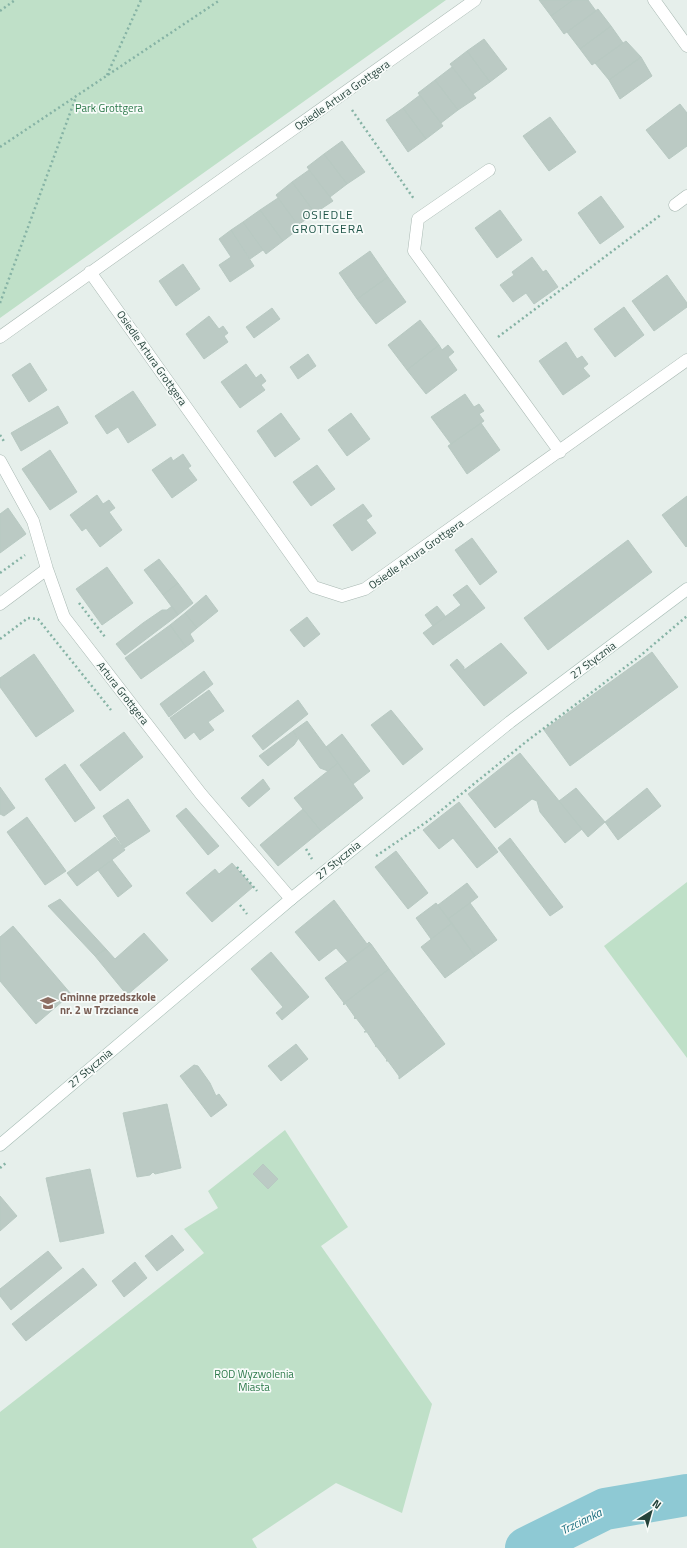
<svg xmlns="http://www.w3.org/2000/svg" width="687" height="1548" font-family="'Titillium Web',sans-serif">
	<rect width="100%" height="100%" fill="#e6efeb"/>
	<path fill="#bfe0c8" d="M0,0H446L0,318Z
		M687,882V1058L604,946Z
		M285,1130L348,1227L321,1246L432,1404L402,1513L336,1483L252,1539L257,1548H0V1412L204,1253L184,1229L218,1208L208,1191Z"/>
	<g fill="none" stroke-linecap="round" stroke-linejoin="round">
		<path stroke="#8ec9d4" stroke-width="42" d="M526,1548L605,1509L687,1495"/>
	</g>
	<path fill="#bbcac4" stroke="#b8c9c2" d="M539,0H573L551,16Z
		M573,0H588L596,11L564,34L551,16Z
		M598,9L611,26L580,49L567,32Z
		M611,26L623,43L592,65L580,49Z
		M484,39L507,69L490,82L467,51Z
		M626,41L641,57L609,80L595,63Z
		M467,51L490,82L473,94L450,64Z
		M641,57L652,76L620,99L609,80Z
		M452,67L476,98L458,110L435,80Z
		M435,80L458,110L441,123L418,93Z
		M420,95L443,126L426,139L403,108Z
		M680,104L687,113V146L669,159L646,130Z
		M403,108L426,139L408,152L386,120Z
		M550,117L576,152L549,171L523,136Z
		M342,141L365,172L347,184L324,154Z
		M324,154L347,184L330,197L307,167Z
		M309,170L333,201L315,213L292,182Z
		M292,182L315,213L298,225L276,195Z
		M601,196L624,227L600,244L578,213Z
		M278,198L300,228L283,241L260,210Z
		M260,210L283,241L266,254L243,222Z
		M500,210L522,240L497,258L475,228Z
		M243,222L263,250L250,259L231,230Z
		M231,230L254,266L230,282L219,265L231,257L219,239Z
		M370,251L388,277L357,299L339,273Z
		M532,257L543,272L546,270L558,287L534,304L526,293L513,302L500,285L514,275L512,272Z
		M183,264L200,289L176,306L159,281Z
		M667,275L687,303V307L654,331L632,301Z
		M388,277L406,302L376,324L357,299Z
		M624,307L644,335L615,357L594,329Z
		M272,308L280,319L254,338L246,327Z
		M209,316L219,329L223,326L228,333L224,336L228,342L204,359L186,334Z
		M420,320L439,345L407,370L388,345Z
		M566,342L577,359L582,356L588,364L583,368L590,376L563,395L539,361Z
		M439,345L442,350L448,345L454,352L448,357L457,370L426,394L407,370Z
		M308,354L316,366L298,379L290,367Z
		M30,363L47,390L29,402L12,375Z
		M246,364L256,378L261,374L266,381L261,385L265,390L240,408L221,382Z
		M133,391L156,425L128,443L118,427L107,434L95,416Z
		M465,394L474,407L479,404L484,411L479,414L484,421L451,444L431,417Z
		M58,406L68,423L21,451L11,433Z
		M281,413L300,439L275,457L257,431Z
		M351,413L370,439L347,456L328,430Z
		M481,423L500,450L467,474L448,446Z
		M50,450L77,492L50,510L22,469Z
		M183,454L191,466L188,468L197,480L172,498L152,470L171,457L173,461Z
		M317,465L335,489L311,506L293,482Z
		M97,495L103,504L109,500L115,508L109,512L122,530L100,547L86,528L82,531L70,515Z
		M687,496V546L686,547L662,515Z
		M363,504L372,516L366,520L376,533L352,551L333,525Z
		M8,508L26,534L0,553V514Z
		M472,538L497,572L480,585L455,550Z
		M628,540L652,572L548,650L524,618Z
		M159,559L178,583L163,595L144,570Z
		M107,567L133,603L102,625L76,589Z
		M178,583L193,603L178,615L163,595Z
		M467,585L485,608L433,645L423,633L461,605L453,595Z
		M206,595L218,611L197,628L185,613Z
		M172,606L178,615L125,655L116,644L143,623L162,610H167Z
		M437,606L446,617L433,626L425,615Z
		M185,613L197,628L190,634L194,641L186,647L170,625Z
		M307,617L320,634L304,647L290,630Z
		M170,625L186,647L141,679L125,658Z
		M501,643L527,673L484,706L450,665L457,659L464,667V670Z
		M652,652L678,687L570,766L544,730Z
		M34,654L74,711L36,737L0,687V678Z
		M204,671L213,684L169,717L160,704Z
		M209,690L224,711L208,722L214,730L200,740L194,732L185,739L170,718Z
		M298,700L308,714L263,750L252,736Z
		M391,710L423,749L403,765L371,725Z
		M307,721L338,763L328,771L320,768L293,731Z
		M293,731L298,739L294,745L268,766L259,756Z
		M124,732L143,757L100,791L80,765Z
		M342,734L370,771L353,784L326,747Z
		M520,753L582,829L565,843L540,812L537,801L532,799L495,828L468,794Z
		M338,763L363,798L321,831L294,798Z
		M65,764L95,808L75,822L45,779Z
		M263,779L270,789L249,807L241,798Z
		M0,787L15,808L4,816L0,814Z
		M576,788L605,822L588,837L559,801Z
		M647,788L661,806L618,840L605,822Z
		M128,799L150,831L124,848L103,816Z
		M459,802L498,852L477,868L453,838L439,849L423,830Z
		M186,808L219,846L208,855L176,816Z
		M303,809L321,831L278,866L260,845Z
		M27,817L66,871L45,885L7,832Z
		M115,837L125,850L77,886L67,873Z
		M510,838L563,907L550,916L498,848Z
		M396,851L428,893L408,909L375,867Z
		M112,860L132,886L118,897L98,870Z
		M232,863L253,887L212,922L186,893L215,869L219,874Z
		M467,883L478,897L448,919L438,905Z
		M60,899L106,949L95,956L48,906Z
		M334,900L367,944L369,942L371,944L348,962L336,948L319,961L295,932Z
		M436,903L452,923L431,939L416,918Z
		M470,903L497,940L475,956L448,919Z
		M452,923L475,956L445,978L421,947Z
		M13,926L71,994L36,1024L0,981V937Z
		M144,933L168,960L127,995L95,956L106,949L115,959Z
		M371,944L389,969L344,1003L325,978Z
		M271,952L309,997L282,1020L276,1013L283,1007L251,969Z
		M389,969L445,1044L399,1079V1076L388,1061H386L387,1060L377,1047L375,1046H376L367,1032H364L366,1031L356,1018L355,1019L354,1018L355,1017L345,1003L344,1005L343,1004Z
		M296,1044L308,1059L281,1081L268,1066Z
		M194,1065L198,1066L210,1083L216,1096L219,1094L227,1105L211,1117L180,1076Z
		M167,1104L181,1168L155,1174L153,1172L150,1175L137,1177L123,1113Z
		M263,1164L278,1179L268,1189L253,1174Z
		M90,1169L104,1233L60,1242L46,1178Z
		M0,1196L17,1216L0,1231Z
		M172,1235L184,1250L157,1271L145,1256Z
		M48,1251L62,1268L11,1310L0,1296V1289Z
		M135,1262L147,1278L124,1297L112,1281Z
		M83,1268L97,1285L26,1341L12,1324Z"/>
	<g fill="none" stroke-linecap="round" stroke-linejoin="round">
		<defs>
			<path id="minor" d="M654,0L687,46
				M489,170L418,219L414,251L560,452
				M675,205L687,196
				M90,272L314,587L342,596L365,589L687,360
				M0,337L475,0
				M0,461L33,521L47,569L64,617L201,794L291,899
				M0,604L47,569"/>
			<path id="secondary" d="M0,1145L291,899L510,722L687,589"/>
		</defs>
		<use href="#minor" stroke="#a8b8b2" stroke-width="13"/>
		<use href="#secondary" stroke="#a4bbb3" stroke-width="13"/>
		<path stroke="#86b3a5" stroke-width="2.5" stroke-dasharray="2 3" stroke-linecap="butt" d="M0,11L15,0
			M107,75L141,0
			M352,110L414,199
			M0,147L220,0
			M0,303L76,97
			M498,337L662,214
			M0,435L5,443
			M0,573L25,555
			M79,603L105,637
			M0,639L28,618L38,619L111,710
			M306,849L312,859
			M376,856L428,821L527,741L640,656L687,616
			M237,867L257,891
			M240,905L247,914
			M0,1168L7,1162"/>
		<use href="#minor" stroke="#fff" stroke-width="12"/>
		<use href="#secondary" stroke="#fff" stroke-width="12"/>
	</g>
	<defs>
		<symbol id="school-bare" viewBox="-9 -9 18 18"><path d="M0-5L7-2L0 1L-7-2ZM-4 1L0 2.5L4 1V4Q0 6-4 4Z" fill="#8d6e63" stroke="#f7fbf9" stroke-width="2.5" paint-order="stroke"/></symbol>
	</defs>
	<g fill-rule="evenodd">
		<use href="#school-bare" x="37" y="992" width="22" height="22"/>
	</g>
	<g text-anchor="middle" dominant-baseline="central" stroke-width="3.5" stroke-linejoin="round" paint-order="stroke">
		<g font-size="11" fill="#24423a" stroke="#f7fbf9">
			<text transform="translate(342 95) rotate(-35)">Osiedle Artura Grottgera</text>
			<text transform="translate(152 358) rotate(55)">Osiedle Artura Grottgera</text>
			<text transform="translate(416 554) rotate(-35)">Osiedle Artura Grottgera</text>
			<text transform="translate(593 660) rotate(-37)">27 Stycznia</text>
			<text transform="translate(123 693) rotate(52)">Artura Grottgera</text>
			<text transform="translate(338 860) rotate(-39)">27 Stycznia</text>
			<text transform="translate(90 1068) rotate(-40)">27 Stycznia</text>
		</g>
		<g font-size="11" fill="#2d7a4b" stroke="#f7fbf9">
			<text x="109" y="108">Park Grottgera</text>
			<text x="254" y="1374">ROD Wyzwolenia<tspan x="254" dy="13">Miasta</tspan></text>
		</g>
		<g font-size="11" font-weight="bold" fill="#785e54" stroke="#f7fbf9" text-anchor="start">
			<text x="60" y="997">Gminne przedszkole<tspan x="60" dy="13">nr. 2 w Trzciance</tspan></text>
		</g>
		<g font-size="12" letter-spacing="1" fill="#1f5548" stroke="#f7fbf9">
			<text x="328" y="214">OSIEDLE<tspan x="328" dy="14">GROTTGERA</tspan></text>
		</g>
		<g font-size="12" font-style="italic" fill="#1c6f80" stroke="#f7fbf9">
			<text transform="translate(581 1521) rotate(-26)">Trzcianka</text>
		</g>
	</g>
	<g transform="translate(651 1512) rotate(37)" stroke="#f7fbf9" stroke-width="3" paint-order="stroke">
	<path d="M0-3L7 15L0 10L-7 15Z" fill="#24423a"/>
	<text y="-6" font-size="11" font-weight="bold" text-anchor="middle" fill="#24423a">N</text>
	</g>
</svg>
